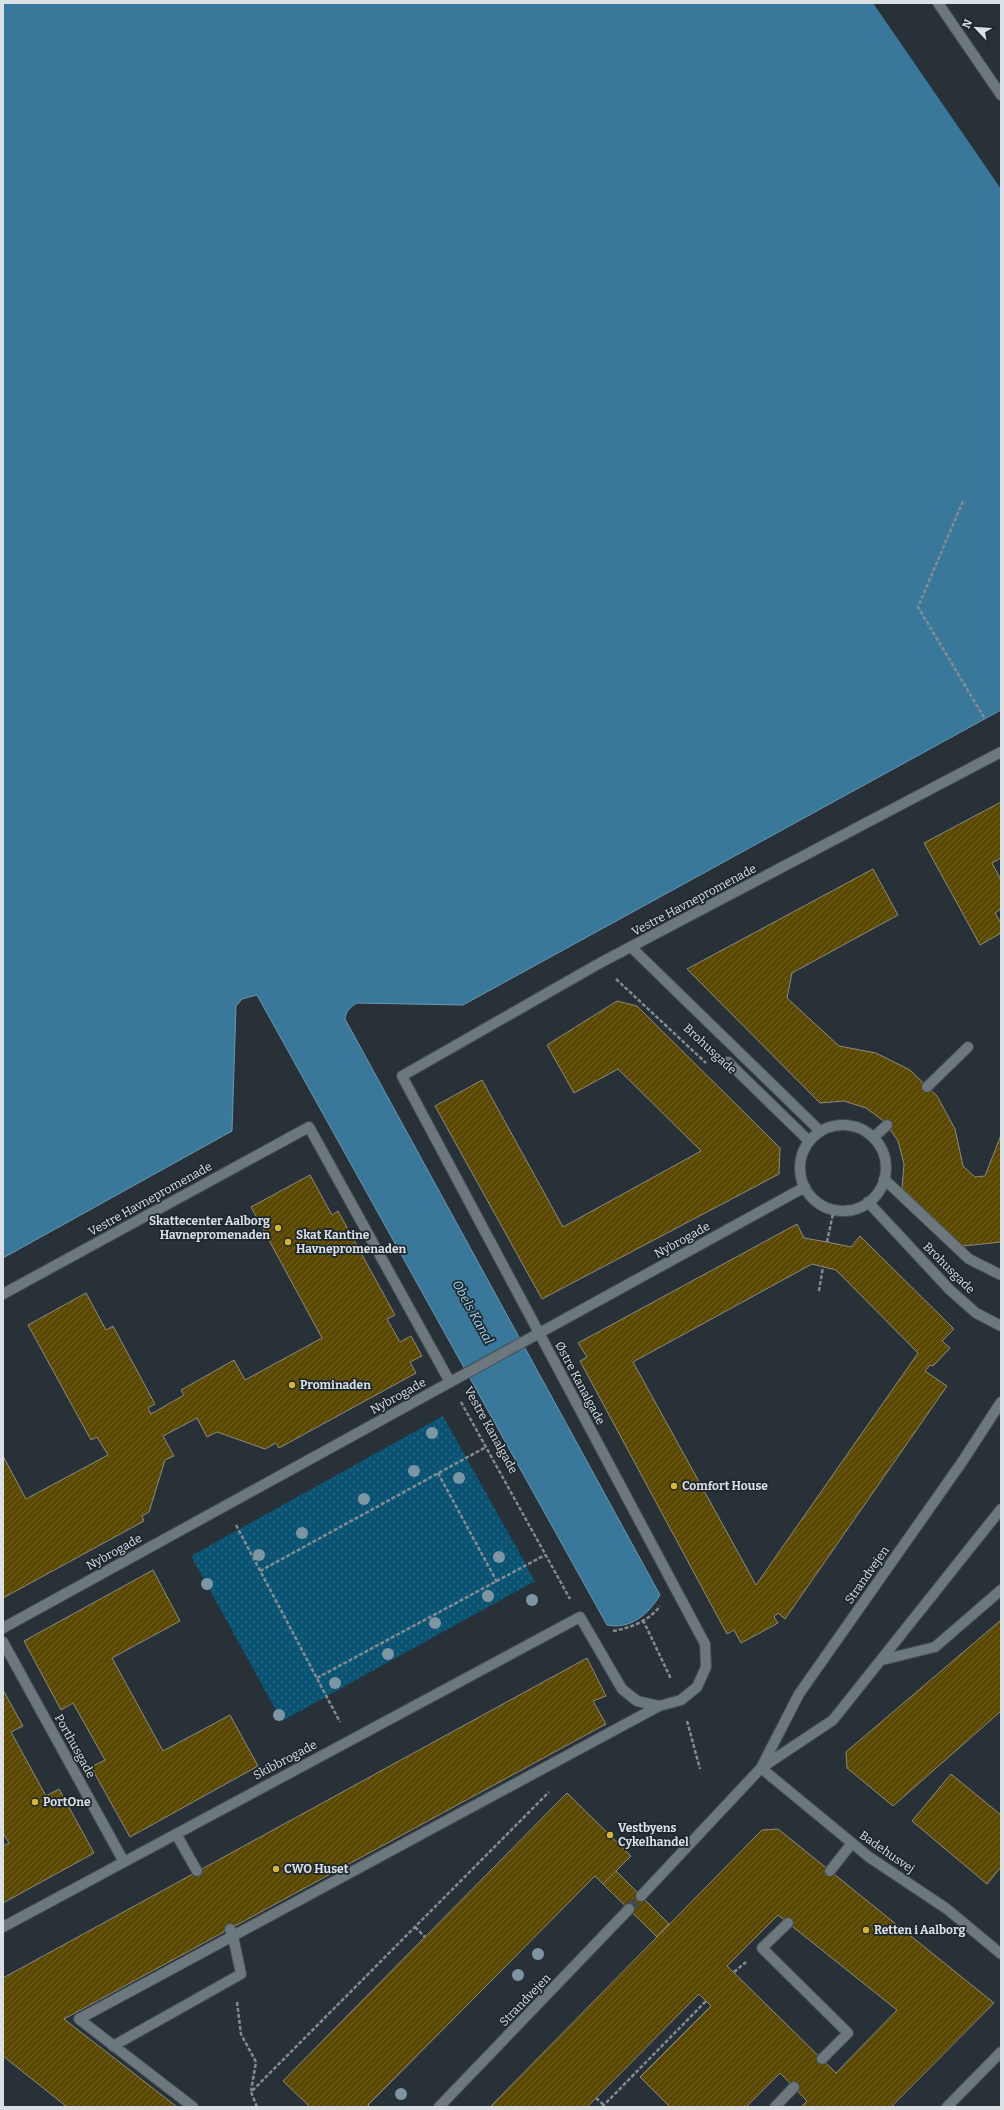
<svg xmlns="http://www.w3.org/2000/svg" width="1004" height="2110" font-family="Bitter,serif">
	<defs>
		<pattern id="park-dots" width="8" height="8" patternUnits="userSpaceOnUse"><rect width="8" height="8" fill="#0a5373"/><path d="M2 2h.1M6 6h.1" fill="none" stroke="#2d6b87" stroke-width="1.8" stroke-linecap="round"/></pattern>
		<pattern id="building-hatch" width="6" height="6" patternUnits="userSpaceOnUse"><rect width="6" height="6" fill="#5a4800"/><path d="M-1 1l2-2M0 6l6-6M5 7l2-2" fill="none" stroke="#716225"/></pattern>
	</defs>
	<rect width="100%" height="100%" fill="#273137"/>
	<path fill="url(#park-dots)" d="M443,1416L535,1581L282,1721L191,1556Z"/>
	<path fill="#39789b" stroke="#6997b1" d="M3,3H1001V710L463,1005L357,1003C350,1007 346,1011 345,1019L660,1595C649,1614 630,1630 607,1625L257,995L242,999L236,1006L232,1131L3,1258Z"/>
	<path fill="#273137" d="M873,3H999L1001,6V189Z"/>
	<path fill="url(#building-hatch)" stroke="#8d8a7e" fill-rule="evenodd" d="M1001,802V858L992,863L1001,880V909L995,913L1001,923V933L980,945L924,843Z
		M873,869L898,915L792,973L787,998L839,1046L876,1053L910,1070L937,1096L955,1129L963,1166L975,1177L985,1176L1001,1135V1242L963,1246L902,1188L904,1164L898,1141L885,1122L866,1108L844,1101L820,1103L687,969Z
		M617,1001L637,1006L780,1148L779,1174L542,1299L435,1106L482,1080L563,1227L701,1151L618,1069L574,1093L547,1045Z
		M310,1175L332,1215L338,1211L395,1315L387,1319L400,1342L411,1336L422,1356L410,1362L416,1373L279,1448L276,1443L265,1449L217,1432L207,1437L197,1418L163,1436L174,1456L165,1460L149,1512L142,1516L144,1521L3,1598V1456L26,1499L108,1455L97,1437L91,1440L28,1325L86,1293L106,1330L113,1326L155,1404L148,1408L151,1414L184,1395L181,1390L234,1360L245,1380L322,1338L251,1207Z
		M797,1224L804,1238L827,1242L851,1247L860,1236L954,1329L942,1341L950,1348L933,1366L930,1365L925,1371L947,1386L785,1619L778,1613L774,1617L778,1623L741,1643L734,1630L727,1634L580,1361L587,1357L578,1343ZM812,1264L836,1270L918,1353L756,1585L633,1362Z
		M153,1570L180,1621L112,1658L163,1751L230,1715L258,1766L130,1837L91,1767L105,1760L73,1703L61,1710L24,1641Z
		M1001,1620V1711L893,1806L847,1768L846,1752Z
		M587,1658L606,1696L593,1701L606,1724L64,2019L177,2107H67L3,2056V1978Z
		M3,1690L23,1726L11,1732L46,1796L59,1789L94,1853L3,1903V1846L9,1843L3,1833Z
		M951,1774L1001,1815V1867L987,1884L912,1821Z
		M567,1793L631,1856L603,1884L595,1876L368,2105L370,2107H310L283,2081Z
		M778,1829L994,2003L891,2107H801L807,2101L780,2073L746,2107H670L640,2077L711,2006L699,1994L587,2107H490L762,1830ZM778,1915L897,2010L836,2073L727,1966Z
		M616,1871L669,1924L657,1937L603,1884Z"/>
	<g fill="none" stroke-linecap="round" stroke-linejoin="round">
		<path stroke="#424b51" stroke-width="10" stroke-dasharray="10 5" stroke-linecap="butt" d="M629,1909L641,1896"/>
		<defs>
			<path id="lane" d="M728,1062L809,1141
				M927,1087L968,1047
				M874,1137L887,1125
				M882,1660L935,1647L1001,1590
				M176,1834L197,1871
				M830,1871L852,1843
				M788,1923L762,1948L848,2033L822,2059
				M113,2046L241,1974L233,1936L230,1929
				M193,2107L79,2019L659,1706
				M775,2107L794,2087
				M947,2107L1001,2052"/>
			<path id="street" d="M631,947L820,1131
				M800 1168a43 43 0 1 1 86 0a43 43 0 1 1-86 0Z
				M884,1179L969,1259L1001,1275
				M868,1202L950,1290L976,1313L1001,1326
				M3,1294L309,1127L450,1382
				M3,1628L805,1187
				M3,1642L124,1862
				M761,1768L869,1857L947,1909L1001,1954
				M3,1927L580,1617L622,1689L637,1701L659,1706L681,1700L697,1687L706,1667L705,1644L402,1076L600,963L1001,752"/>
			<path id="secondary" d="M938,3L1001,95
				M762,1766L799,1694L962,1462L1001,1402
				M641,1896L761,1768L833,1720L1001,1509
				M439,2107L629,1909"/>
		</defs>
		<use href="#lane" stroke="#454d51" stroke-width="12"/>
		<use href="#street" stroke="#454d51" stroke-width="12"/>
		<use href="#secondary" stroke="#454d51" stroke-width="12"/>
		<path stroke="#848c91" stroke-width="2.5" stroke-dasharray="4 2" stroke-linecap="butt" d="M963,501L918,607L985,719
			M616,979L706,1063
			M827,1242L834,1209
			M819,1291L823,1267
			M461,1402L570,1599
			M438,1473L497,1582
			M236,1525L340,1722
			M260,1571L486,1447
			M643,1620L671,1679
			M613,1631C630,1628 649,1621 660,1606
			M317,1678L545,1555
			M687,1721L700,1769
			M415,1927L425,1937
			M734,1972L746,1962
			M237,2002L241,2034L256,2062L251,2091
			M596,2098L604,2105
			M257,2107L251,2092L549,1792
			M602,2107L706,2001"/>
		<use href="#lane" stroke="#6c777e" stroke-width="10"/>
		<use href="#street" stroke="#6c777e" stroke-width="10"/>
		<use href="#secondary" stroke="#6c777e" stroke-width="10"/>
	</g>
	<g fill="#7e96a4">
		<circle cx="432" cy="1433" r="6"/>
		<circle cx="414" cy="1471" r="6"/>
		<circle cx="459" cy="1478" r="6"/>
		<circle cx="364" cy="1499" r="6"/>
		<circle cx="302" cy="1533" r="6"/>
		<circle cx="259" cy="1555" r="6"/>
		<circle cx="499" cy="1557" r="6"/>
		<circle cx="207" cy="1584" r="6"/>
		<circle cx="488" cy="1596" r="6"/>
		<circle cx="532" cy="1600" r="6"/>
		<circle cx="435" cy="1623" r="6"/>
		<circle cx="388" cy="1654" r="6"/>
		<circle cx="335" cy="1683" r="6"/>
		<circle cx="279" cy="1715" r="6"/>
		<circle cx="538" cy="1954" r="6"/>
		<circle cx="518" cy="1975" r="6"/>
		<circle cx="401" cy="2094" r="6"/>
	</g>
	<g fill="#d8b434" stroke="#1d272d" stroke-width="1.5">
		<circle cx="278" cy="1228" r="4"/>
		<circle cx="288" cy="1242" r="4"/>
		<circle cx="292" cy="1385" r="4"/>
		<circle cx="674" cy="1486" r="4"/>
		<circle cx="35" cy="1802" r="4"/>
		<circle cx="610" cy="1835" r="4"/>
		<circle cx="276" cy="1869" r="4"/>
		<circle cx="866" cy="1930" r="4"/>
	</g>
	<g text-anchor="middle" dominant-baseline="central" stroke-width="3.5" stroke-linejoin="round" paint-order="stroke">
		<g font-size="12" fill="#dae0e4" stroke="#1d272d">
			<text transform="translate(694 900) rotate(-28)">Vestre Havnepromenade</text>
			<text transform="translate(710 1049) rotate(43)">Brohusgade</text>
			<text transform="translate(150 1199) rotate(-29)">Vestre Havnepromenade</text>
			<text transform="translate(682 1240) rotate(-29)">Nybrogade</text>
			<text transform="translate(949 1268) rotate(45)">Brohusgade</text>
			<text transform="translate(580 1383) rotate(62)">Østre Kanalgade</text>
			<text transform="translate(398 1396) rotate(-29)">Nybrogade</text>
			<text transform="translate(491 1430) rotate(61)">Vestre Kanalgade</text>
			<text transform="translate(114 1552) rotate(-29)">Nybrogade</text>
			<text transform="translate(867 1575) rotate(-55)">Strandvejen</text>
			<text transform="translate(75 1746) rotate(61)">Porthusgade</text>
			<text transform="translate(285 1760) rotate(-28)">Skibbrogade</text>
			<text transform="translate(887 1852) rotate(35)">Badehusvej</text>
			<text transform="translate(525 2000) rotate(-46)">Strandvejen</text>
		</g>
		<g font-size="12" font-weight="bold" fill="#dae0e4" stroke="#1d272d" text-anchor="start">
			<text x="270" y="1221" text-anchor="end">Skattecenter Aalborg<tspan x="270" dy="14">Havnepromenaden</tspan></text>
			<text x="296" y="1235">Skat Kantine<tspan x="296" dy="14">Havnepromenaden</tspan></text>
			<text x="300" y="1385">Prominaden</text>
			<text x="682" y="1486">Comfort House</text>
			<text x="43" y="1802">PortOne</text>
			<text x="618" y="1828">Vestbyens<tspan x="618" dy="14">Cykelhandel</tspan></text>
			<text x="284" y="1869">CWO Huset</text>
			<text x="874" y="1930">Retten i Aalborg</text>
		</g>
		<g font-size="13" font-style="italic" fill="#a3d7f6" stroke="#1d272d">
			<text transform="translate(473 1312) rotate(61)">Obels Kanal</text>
		</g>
	</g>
	<rect width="1004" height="2110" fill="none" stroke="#dae0e4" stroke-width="8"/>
	<g transform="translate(976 28) rotate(295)" stroke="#1d272d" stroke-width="3" paint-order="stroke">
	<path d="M0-3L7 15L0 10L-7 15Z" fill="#dae0e4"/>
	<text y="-6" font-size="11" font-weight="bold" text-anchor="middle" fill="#dae0e4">N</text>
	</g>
</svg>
